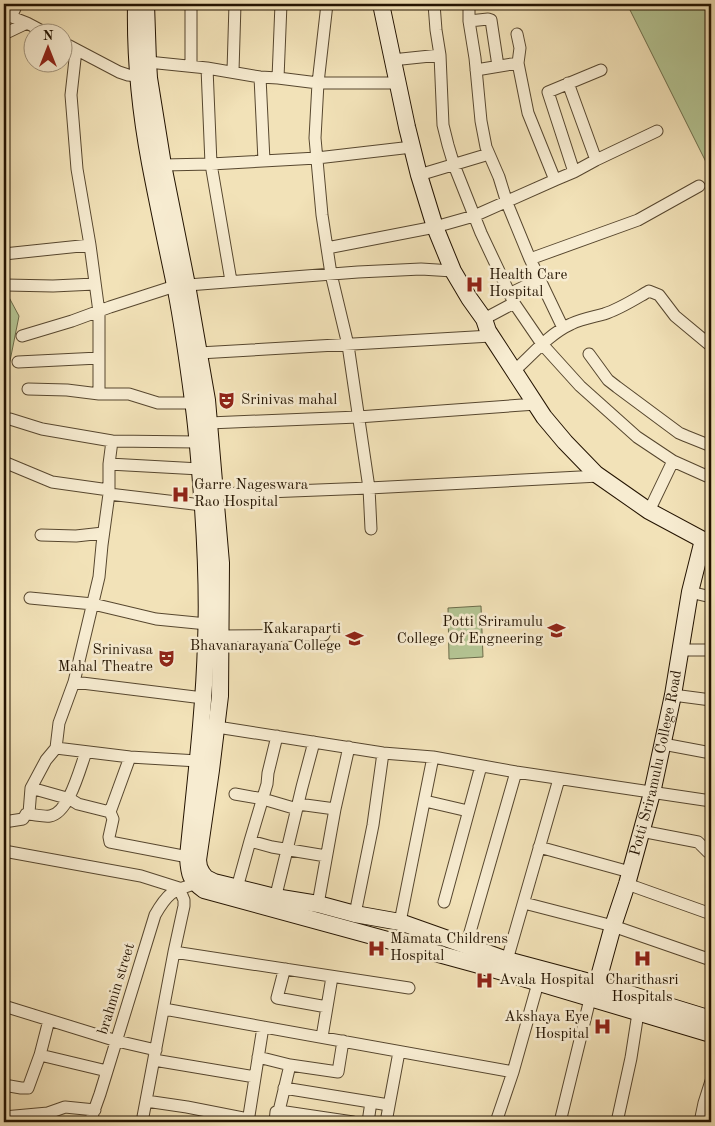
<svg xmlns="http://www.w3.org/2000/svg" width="715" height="1126" font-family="'Old Standard TT',serif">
	<rect width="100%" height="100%" fill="#f2e2b8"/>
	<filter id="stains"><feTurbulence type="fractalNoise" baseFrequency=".004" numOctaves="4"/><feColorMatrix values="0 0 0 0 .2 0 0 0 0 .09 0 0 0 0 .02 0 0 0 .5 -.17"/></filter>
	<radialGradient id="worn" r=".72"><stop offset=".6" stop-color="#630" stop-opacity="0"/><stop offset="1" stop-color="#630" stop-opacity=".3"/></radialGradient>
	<path fill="#b4c493" stroke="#6c6c4a" d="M629,4H711V172L629,8Z
		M4,288L19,316L10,361L4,372Z
		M481,606L483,657L449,659L448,608Z"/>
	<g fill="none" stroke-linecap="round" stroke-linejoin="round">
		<defs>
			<path id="street" d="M327,4L318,83L315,138L322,215L331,274L348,345L369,488L371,529
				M434,4L436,30L440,55L443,125L448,145L454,165L481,233L514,303L542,344L580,386L637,437L673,461L711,478
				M469,4V21L475,58L481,121L486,147L499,177L507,203L530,259L563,328
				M4,14L27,23
				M11,17L17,4
				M469,21L488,19L491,20L498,66
				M4,34L27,23L44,32
				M517,34L520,48L518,63
				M62,42L119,72L128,75L138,76
				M76,50L71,95L77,169L90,245L99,312V394
				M392,60L440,55
				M148,62L207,68L260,77L278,78L318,83H397
				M191,66V4
				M207,68L211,164L231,281
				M233,71L235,4
				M260,77L264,161
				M278,78L281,4
				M568,83L596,160
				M163,165L211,164L317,158L412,147
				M574,172L596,160L657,131
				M419,175L489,154
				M555,180L574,172L548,92L601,70
				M327,248L435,227L474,216L555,180L528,113L518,63L476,70
				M4,254L90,245
				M530,259L638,220L699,186
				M6,285L53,286L95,284
				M509,294L540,279
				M484,319L514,303
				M22,336L72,321L110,307L175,286L358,272L421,269L453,271
				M199,353L491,336
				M589,354L608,380L617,387L679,433L686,436L711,446
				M18,362L99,358
				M514,371C532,355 549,334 571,324C581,319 593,317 604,314C620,309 635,299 649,291L659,295L675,316L711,346
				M28,389L67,390L99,394H129L158,403H193
				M10,419L42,429L112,441
				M209,423L358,417L536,404
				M4,462L52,482L109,490
				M109,464L112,441L197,442
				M109,494V464L200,469
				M215,494L369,488L599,476
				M649,511L673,461
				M41,535L76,536L103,533
				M690,592L711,597
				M30,598L93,604L156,619L207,624
				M221,636L324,635
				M680,650H711
				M74,682L203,698
				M673,695L711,700
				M217,727L383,753L433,757L516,772L711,801
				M663,744L711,753
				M56,748L46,760L31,788L70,799L78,804L110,812L113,819L109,837L110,842L188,857
				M198,761L130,757L56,748L59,723L74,682L99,577L102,545L109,494L202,505
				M235,794L263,799L297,809
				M425,801L468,811
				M298,804L335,809
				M110,812L130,757
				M26,814C33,814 43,817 50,816C69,813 80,768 86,752
				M4,822L23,819L26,814L29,813L31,788
				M641,831L698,842L708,852H711
				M250,841L272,847L326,856
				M539,847L630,872
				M4,851L141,876L179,888L184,900V906L174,952L142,1122
				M627,884L711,914
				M237,888L250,841L267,784L268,773L277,736
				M444,902L481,766
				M274,903L286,854L302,787L314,742
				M524,903L613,926L711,960
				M318,904L335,809L349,747
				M355,914L373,825L383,753
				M400,922L433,757
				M466,946L516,772
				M174,952L409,988
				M507,960L559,779
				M286,969L284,971L277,998L327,1007
				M4,1006L117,1041L156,1050
				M164,1009L513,1072
				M49,1020L40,1055L107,1071
				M322,1037L332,977
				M258,1057L290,1065
				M154,1060L255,1077
				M4,1085L21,1088H28L40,1055
				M284,1088L389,1105
				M146,1101L187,1107L248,1119
				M279,1111L353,1122
				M4,1117L48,1113L65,1107L95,1110
				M90,1122L100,1094L155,915C167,894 172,890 195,884
				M248,1122L263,1027
				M275,1122L276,1112L279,1111L290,1065L338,1072L343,1041
				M368,1122L371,1102
				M386,1122L399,1052
				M496,1122L513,1072L538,983
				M560,1122L590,999L593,993
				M617,1122L631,1058L638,1013
				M700,1122L704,1103L711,1081"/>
			<g id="secondary">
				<path d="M136,4C135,57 140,110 150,163C158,205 167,247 176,290C183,326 188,363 193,401C198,436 200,472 203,508C206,553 208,597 206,642C204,714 195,785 188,857C189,874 190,880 204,890L479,965L711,1034"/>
				<path d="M146,4L148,62L149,78L163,165L187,285L207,400L221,563L220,696L211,770L198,860L199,867L202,873L206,878L214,882L275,897L318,904L355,914L400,922L507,960L597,984L711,1019"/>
				<path d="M381,4L407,127L419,175L435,227L453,271L469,298L484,319L488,331L544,417L565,442L596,474L649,511L703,540L711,543"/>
				<path id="s1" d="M597,984L613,926L627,884L652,793L673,695L690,592L703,540"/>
			</g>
		</defs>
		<use href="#street" stroke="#57472f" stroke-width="13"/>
		<use href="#secondary" stroke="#231301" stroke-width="18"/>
		<use href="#street" stroke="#f7ecd1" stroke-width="11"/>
		<use href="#secondary" stroke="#f7ecd1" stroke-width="16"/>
	</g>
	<defs>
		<symbol id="hospital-bare" viewBox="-9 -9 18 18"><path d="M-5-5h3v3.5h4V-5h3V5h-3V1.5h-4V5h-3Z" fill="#8f2418" stroke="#f7ecd1" stroke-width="2.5" paint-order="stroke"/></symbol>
		<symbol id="theatre-bare" viewBox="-9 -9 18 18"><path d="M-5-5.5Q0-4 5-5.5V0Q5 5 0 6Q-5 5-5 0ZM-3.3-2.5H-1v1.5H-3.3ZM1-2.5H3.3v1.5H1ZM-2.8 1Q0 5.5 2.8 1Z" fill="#8f2418" stroke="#f7ecd1" stroke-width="2.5" paint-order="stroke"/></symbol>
		<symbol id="university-bare" viewBox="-9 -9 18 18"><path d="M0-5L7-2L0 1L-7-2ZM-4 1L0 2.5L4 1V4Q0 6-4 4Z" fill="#8f2418" stroke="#f7ecd1" stroke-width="2.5" paint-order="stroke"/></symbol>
	</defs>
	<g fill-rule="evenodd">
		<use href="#hospital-bare" x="462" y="272" width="25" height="25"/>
		<use href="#theatre-bare" x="214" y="388" width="25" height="25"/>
		<use href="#hospital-bare" x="168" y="482" width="25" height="25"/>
		<use href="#university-bare" x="544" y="618" width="25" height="25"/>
		<use href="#university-bare" x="342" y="626" width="25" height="25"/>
		<use href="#theatre-bare" x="154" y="646" width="25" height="25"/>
		<use href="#hospital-bare" x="364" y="936" width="25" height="25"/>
		<use href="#hospital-bare" x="630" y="946" width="25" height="25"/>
		<use href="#hospital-bare" x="472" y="968" width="25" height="25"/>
		<use href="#hospital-bare" x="590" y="1014" width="25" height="25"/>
	</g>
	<g text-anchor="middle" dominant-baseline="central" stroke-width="5" stroke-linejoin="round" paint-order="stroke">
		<g font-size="15" fill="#231301" stroke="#f7ecd1" text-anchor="start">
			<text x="489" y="275">Health Care<tspan x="489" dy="17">Hospital</tspan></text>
			<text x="241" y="400">Srinivas mahal</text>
			<text x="194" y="485">Garre Nageswara<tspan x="194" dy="17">Rao Hospital</tspan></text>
			<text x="543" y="622" text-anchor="end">Potti Sriramulu<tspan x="543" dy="17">College Of Engneering</tspan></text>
			<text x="341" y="629" text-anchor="end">Kakaraparti<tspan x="341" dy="17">Bhavanarayana College</tspan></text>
			<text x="153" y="650" text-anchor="end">Srinivasa<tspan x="153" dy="17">Mahal Theatre</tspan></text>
			<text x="390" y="939">Mamata Childrens<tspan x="390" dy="17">Hospital</tspan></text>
			<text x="499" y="980">Avala Hospital</text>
			<text x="642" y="980" text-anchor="middle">Charithasri<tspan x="642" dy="17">Hospitals</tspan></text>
			<text x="589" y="1017" text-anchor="end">Akshaya Eye<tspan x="589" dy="17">Hospital</tspan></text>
		</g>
		<g font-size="15" fill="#231301" stroke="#f7ecd1">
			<text stroke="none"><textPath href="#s1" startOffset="229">Potti Sriramulu College Road</textPath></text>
			<text transform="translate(117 989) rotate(-73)">brahmin street</text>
		</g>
	</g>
	<rect width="715" height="1126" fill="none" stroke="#f2e2b8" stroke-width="20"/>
	<rect x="5" y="5" width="705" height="1116" fill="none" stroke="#231301" stroke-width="2.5"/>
	<rect x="10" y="10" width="695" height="1106" fill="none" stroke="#231301"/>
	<g transform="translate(48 48)"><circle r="24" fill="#f7ecd1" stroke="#a2957e"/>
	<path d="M0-4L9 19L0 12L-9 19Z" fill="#8f2418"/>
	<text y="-8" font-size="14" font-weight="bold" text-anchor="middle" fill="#231301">N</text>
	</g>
	<rect width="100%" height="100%" filter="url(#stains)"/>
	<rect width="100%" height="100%" fill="url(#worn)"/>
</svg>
